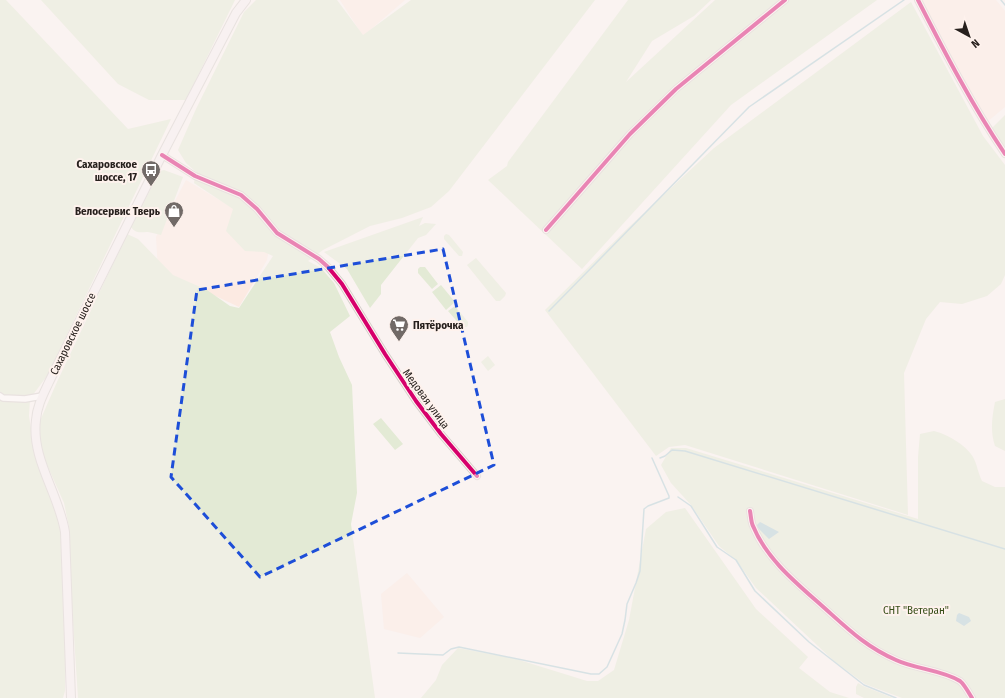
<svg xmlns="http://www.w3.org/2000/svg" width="1005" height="698" font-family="'Fira Sans Condensed',sans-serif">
	<rect width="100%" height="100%" fill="#faf3f1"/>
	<path fill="#fceae2" d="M340,0H405L363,36Z
		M920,0H996L1005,11V107L987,122Z
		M186,180L236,210L270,243L267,260L239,307L158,269L156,237Z
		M407,573L444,617L420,638L384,629L381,594Z"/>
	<path fill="#e3ead5" d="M0,0H6L128,129L171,119L47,376L32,396L25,397L3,396L0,394Z
		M41,0H235L186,100H149L118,84Z
		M256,0H337L363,35L411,0H595L449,191L431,207L402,218L370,226L323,250L308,261L321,268L334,283L350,316L330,332L339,357L352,385L357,493L351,524L375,698H78L71,591L69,527L64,503L44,458L40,440L39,423L57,382L127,234L138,239L173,275L207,290L230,306L239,308L273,256L264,252L245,251L226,231L233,209L194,183L196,172L186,163L178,150L196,109L244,12Z
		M628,0H711L694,16L652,41L626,82L715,0H877L731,105L582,269L488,180L507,166L508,162Z
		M911,2L983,136L1005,165V275L1001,284L987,296L962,304L940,302L926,319L904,373L908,515L685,445L669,447L656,456L545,310L629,227L714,148Z
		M1005,115V149L992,128Z
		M164,170L183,177L161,235C157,234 153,233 148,232C140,232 136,234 131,227L160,171Z
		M423,217L419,226L425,223L436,224L426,235L418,238L381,285V294L370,308L347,269L324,252Z
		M446,234L449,235L463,252L462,256H459L444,239V236Z
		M476,258L506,293L505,296L500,301H496L467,265Z
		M420,267H425L438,284L432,289L418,273V269Z
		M441,285L455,302L446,310L432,292Z
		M455,306L468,322V325L467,327H462L448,311Z
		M488,356L495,365L488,371L481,362Z
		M0,398L30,399L29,416L35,455L58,516L61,534L65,636V691L63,698H0Z
		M1005,399V451L995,446C990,431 992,417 995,402Z
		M381,418L403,444L395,450L373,424Z
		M934,431C947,434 966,445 973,457C977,464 978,473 982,481L995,487H1005V698H902L865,684L834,661L756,588L736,560L719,546L691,505L671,483L661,465L671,448H686L918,519V457L920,434Z
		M685,508L756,609L808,657L799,668L830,692L849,698H421L436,680L442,665L458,648L516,659L587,681H598L614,670L629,620L646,529L666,512Z
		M858,683L863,686L893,698H864L856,694V687Z"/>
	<path fill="#aeced6" d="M760,522L779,532L769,539L756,526Z
		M959,613L969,617L971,621L964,626L956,621L957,615Z"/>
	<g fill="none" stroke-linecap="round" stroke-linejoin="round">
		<path stroke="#aeced6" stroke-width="1.5" d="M1001,0L1005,5
			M549,311L749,107L904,0
			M660,458L665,456L672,450L685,451L1005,549
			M678,497L691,506L717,547L736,560L755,591L809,642L864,685L896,698
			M398,653L443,655L451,649L459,647L591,674H599L607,667L622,634L625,620L627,604L636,583L640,571L644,509L648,506L669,498V496L652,458"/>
		<defs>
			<path id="street" d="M918,0C945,53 972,105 1005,154
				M162,155L195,176L241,195L257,209L277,233L319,259L328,267L342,284L385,354L416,401L441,434L477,476
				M546,230L630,134L676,89L785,0
				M0,396L3,398L25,399L42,396
				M750,511C751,516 751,522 753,526C766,558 795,582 820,604C846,627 864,646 896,660C915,669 942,670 960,681C964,684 969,693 972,698"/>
			<path id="secondary" d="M71,698L65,532C59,494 31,459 36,420C37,406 43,395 49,382L162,155L236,13L246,0"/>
		</defs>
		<use href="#street" stroke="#d5cfcc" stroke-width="8"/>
		<use href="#secondary" stroke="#d5cfcc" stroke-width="10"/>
		<use href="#street" stroke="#fefdfd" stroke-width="5.5"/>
		<use href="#secondary" stroke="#f5f0f1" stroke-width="8"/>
		<defs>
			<path id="cycleway" d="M918,0C945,53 972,105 1005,154
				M162,155L195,176L241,195L257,209L277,233L319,259L328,267L342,284L385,354L416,401L441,434L477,476
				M546,230L630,134L676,89L785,0
				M750,511C751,516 751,522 753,526C766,558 795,582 820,604C846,627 864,646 896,660C915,669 942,670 960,681C964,684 969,693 972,698"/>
		</defs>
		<use href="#cycleway" stroke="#fef2ed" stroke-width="6"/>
		<use href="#cycleway" stroke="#d6006c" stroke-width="4"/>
	</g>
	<path d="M0 0H1005V698H0ZM443,249L494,465L260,577L171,477L197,290Z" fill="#faf3f1" fill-opacity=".55" fill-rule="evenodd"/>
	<path fill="none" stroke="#1d4ed8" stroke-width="3" stroke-dasharray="8 5" stroke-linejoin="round" d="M443,249L494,465L260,577L171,477L197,290Z"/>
	<defs>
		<symbol id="bus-pin" viewBox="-11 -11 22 30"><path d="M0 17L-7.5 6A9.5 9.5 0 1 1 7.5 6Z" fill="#716a67" stroke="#fef2ed"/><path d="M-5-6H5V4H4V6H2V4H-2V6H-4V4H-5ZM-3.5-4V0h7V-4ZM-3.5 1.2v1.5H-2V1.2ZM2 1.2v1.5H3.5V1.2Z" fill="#fff"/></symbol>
		<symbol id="shop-pin" viewBox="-11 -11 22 30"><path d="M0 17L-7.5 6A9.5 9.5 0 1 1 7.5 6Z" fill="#716a67" stroke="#fef2ed"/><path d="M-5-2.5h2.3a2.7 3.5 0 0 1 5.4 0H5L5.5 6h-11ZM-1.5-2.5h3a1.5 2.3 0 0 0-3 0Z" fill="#fff"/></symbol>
		<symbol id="supermarket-pin" viewBox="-11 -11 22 30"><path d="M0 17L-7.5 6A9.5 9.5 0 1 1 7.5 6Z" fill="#716a67" stroke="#fef2ed"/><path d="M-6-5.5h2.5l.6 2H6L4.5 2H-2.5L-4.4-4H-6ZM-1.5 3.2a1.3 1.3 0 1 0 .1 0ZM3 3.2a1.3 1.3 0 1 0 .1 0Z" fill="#fff"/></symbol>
	</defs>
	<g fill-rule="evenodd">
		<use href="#bus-pin" x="140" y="159" width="22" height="30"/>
		<use href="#shop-pin" x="163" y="200" width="22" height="30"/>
		<use href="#supermarket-pin" x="388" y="314" width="22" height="30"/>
	</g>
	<g text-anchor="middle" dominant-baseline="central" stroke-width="4" stroke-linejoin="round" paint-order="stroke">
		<g font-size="11" font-weight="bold" fill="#27201d" stroke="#fef2ed" text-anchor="end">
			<text x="137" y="164">Сахаровское<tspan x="137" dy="13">шоссе, 17</tspan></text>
			<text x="160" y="211">Велосервис Тверь</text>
			<text x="413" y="325" text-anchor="start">Пятёрочка</text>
		</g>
		<g font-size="11" fill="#27201d" stroke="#fef2ed">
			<text transform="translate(73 334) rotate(-64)">Сахаровское шоссе</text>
			<text transform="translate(426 399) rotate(54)">Медовая улица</text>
		</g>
		<g font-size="11" fill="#384f19" stroke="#fef2ed">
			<text x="916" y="610">СНТ "Ветеран"</text>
		</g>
	</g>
	<g transform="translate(969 36) rotate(140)" stroke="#fef2ed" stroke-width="3" paint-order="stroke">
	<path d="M0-3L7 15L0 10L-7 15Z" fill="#27201d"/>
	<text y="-6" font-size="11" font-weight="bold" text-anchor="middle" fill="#27201d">N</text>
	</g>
</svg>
